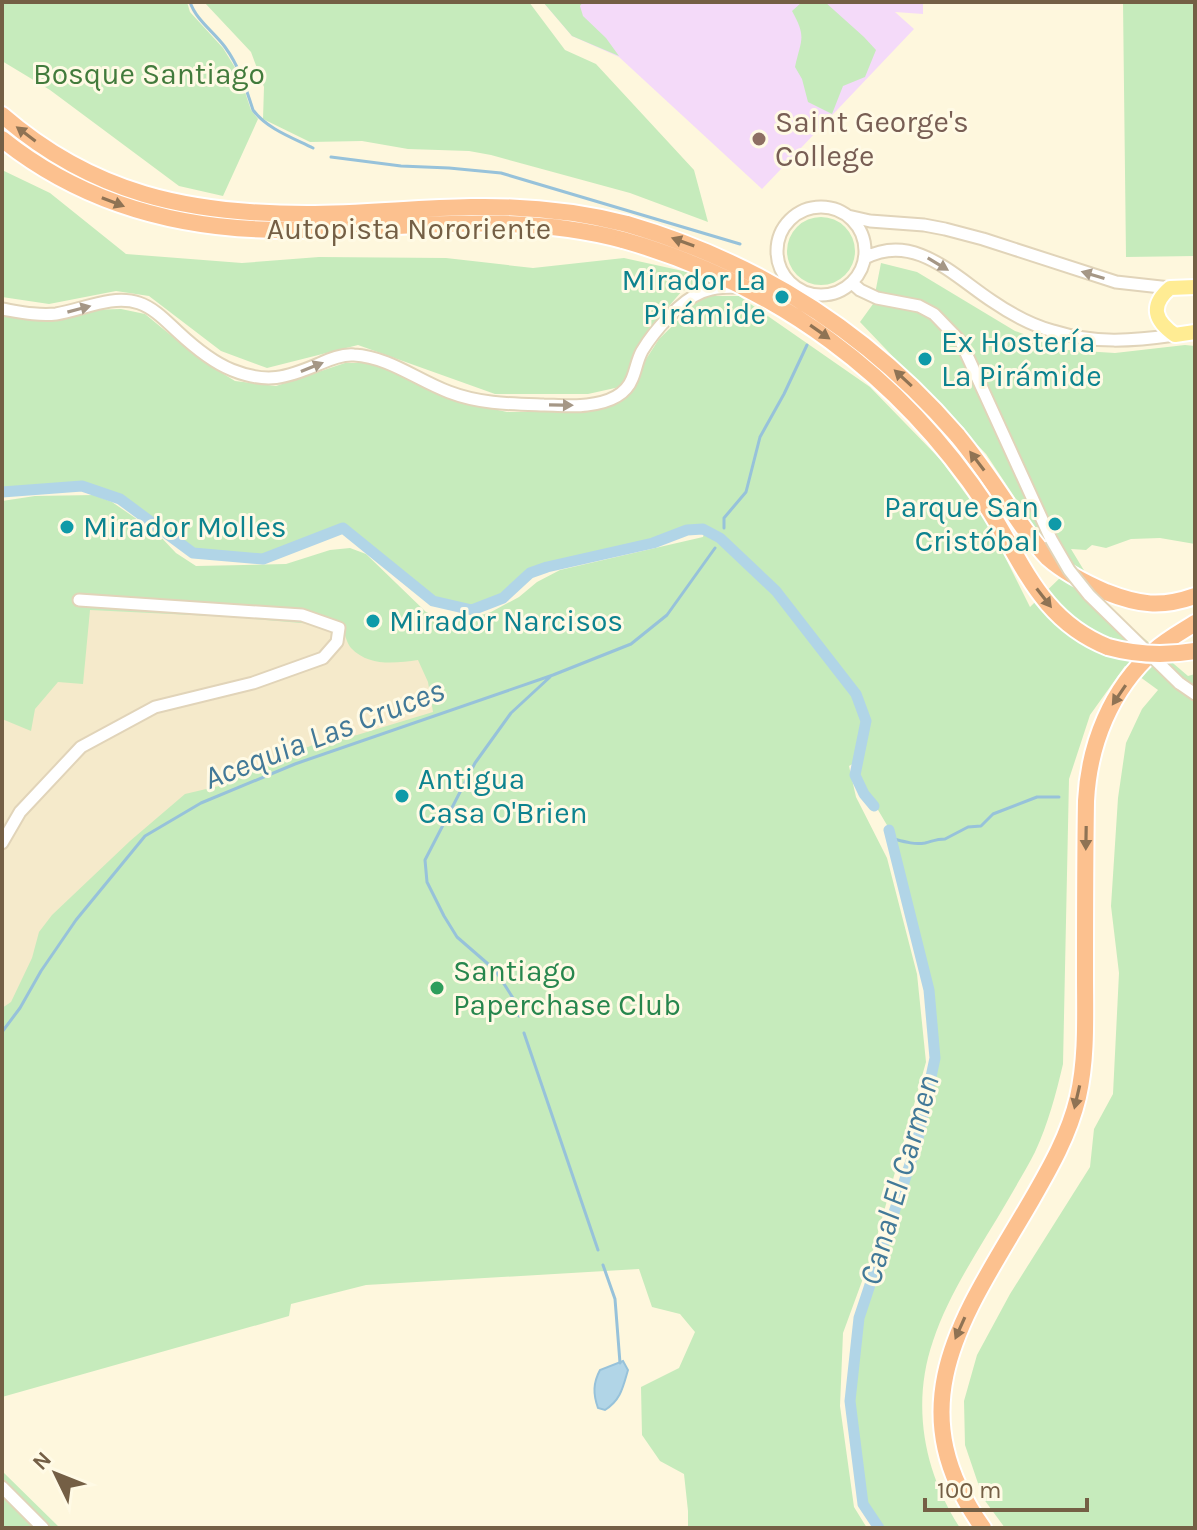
<svg xmlns="http://www.w3.org/2000/svg" width="1197" height="1530" font-family="Karla,sans-serif">
	<rect width="100%" height="100%" fill="#fef7dd"/>
	<path fill="#f5eacb" d="M74,608L309,620L345,634L368,649L434,653L452,711L2,1041V673Z"/>
	<path fill="#f4daf9" d="M543,2H923V14L895,12L914,29L762,189L619,57L572,36Z"/>
	<path fill="#c6ebbc" d="M2,2H187L190,12L223,48L239,74L251,110L258,119L223,196L179,186L50,90L2,61Z
		M204,2H529L565,50L596,64L694,170L708,222L630,193L491,155L469,151L408,149L362,141L310,142L263,119L264,87L251,52Z
		M543,2H583L580,6L583,16L606,38L619,56L572,36Z
		M802,2H825L864,37L876,50L865,77L843,86L832,114L808,102L802,79L795,67C801,39 807,38 792,11Z
		M1123,2H1195V256L1126,257Z
		M2,170L50,193L126,254L242,263L319,257L446,258L533,268L624,258L719,279L682,291L650,328L637,350L624,386L588,394H495L358,345L267,368L221,351L149,296L116,291L49,304L2,297Z
		M787 251a34 34 0 1 1 68 0a34 34 0 1 1-68 0Z
		M881,263L917,272L1015,331L1067,350L1115,353L1185,345L1195,346V544L1160,538L1131,539L1106,548L1092,545L1086,550L1071,549L1105,605L1188,676L1195,674V1528H1005L983,1498L965,1445L964,1401L977,1355L1010,1294L1090,1167L1094,1129L1113,1094L1119,973L1111,906L1118,798L1126,743L1142,709L1158,690L1125,666L1090,715L1069,779L1063,1064C1056,1094 1048,1124 1035,1152C1027,1168 1017,1184 1008,1200C982,1245 949,1292 933,1341C911,1405 924,1472 960,1528H884L867,1503L854,1401L862,1319L921,1144L938,1058L932,990L894,837L858,776L863,758L849,766L856,797L887,858L917,974L926,1062L872,1254L843,1333L840,1406L854,1507L867,1528H688V1511L684,1474L660,1461L642,1435L641,1387L679,1368L695,1332L680,1314L652,1307L639,1269L366,1285L291,1304L289,1316L2,1397V1008L11,1002L32,958L39,932L52,915L130,841L185,794L219,786L273,761L291,750L308,747L324,740L357,735L433,712L428,682L418,660C396,663 369,667 351,648C346,642 344,631 342,624H313L232,617L90,610L83,684L58,682L35,709L31,731L2,719V501L35,496L94,495L112,502L157,533L176,553L196,566L286,564L330,550L350,548L366,554L426,612L448,622L472,618L491,612L519,597L537,582L560,570L703,537L706,527L703,525L686,527L652,540L546,563L528,569L501,595L472,607L435,597L344,524L263,555L195,550L122,496L82,483L2,488V315L30,320L59,321L88,310L121,309L145,314L201,360L235,381L276,386L345,363H366L395,372L453,400L507,412H584L620,401L637,385L641,367L659,339L703,296H739L870,387L940,459L990,527L1030,607L1065,573L986,454L860,322L873,304Z
		M2,1471L60,1528H2Z"/>
	<path fill="#b1d5e7" stroke="#97c2da" stroke-width="2" d="M623,1361L628,1370C623,1387 621,1400 605,1410L598,1408C593,1394 593,1383 600,1370Z"/>
	<g fill="none" stroke-linecap="round" stroke-linejoin="round">
		<path stroke="#97c2da" stroke-width="3" d="M190,2C196,20 214,32 225,47C239,66 246,88 253,110C267,129 293,138 313,148
			M331,157L401,166L449,168L501,173L740,244
			M724,528V518L746,492L760,437L784,394L807,345
			M890,838C902,841 913,845 925,843C933,841 937,839 945,839L968,827L981,826L993,814L1037,797H1059
			M519,1016L513,998L495,970L457,937L444,916L427,882L425,860L475,763L511,713L550,677
			M2,1032L20,1008L41,971L76,920L145,836L201,803L295,764L553,675L631,644L667,615L715,548
			M524,1033L598,1250
			M603,1265L615,1299L620,1363"/>
		<path stroke="#b1d5e7" stroke-width="11" d="M2,492L82,486L120,499L193,553L263,559L343,528L433,601L472,610L503,598L530,573L547,567L653,543L687,530L703,529L720,538L776,591L856,694L866,721L855,775L864,794L874,806
			M879,1528L863,1504L850,1401L859,1318L917,1143L935,1058L929,990L889,830"/>
		<defs>
			<path id="minor" d="M777 251a44 44 0 1 1 88 0a44 44 0 1 1-88 0Z
				M848,216L870,221L924,225L945,229L983,239L1116,282L1170,288
				M865,258C914,232 954,276 992,301C1011,314 1031,325 1053,331C1094,344 1133,341 1175,335
				M852,283L860,290L877,298L919,306L934,314L961,342L1051,539
				M2,309C20,312 38,316 56,314C82,310 112,294 139,303C154,308 166,321 178,332C193,346 212,362 232,370C267,384 286,378 319,364C330,359 342,354 354,355C389,357 417,380 449,392C480,404 512,404 544,405C558,405 573,407 587,405C604,403 625,397 632,379C636,370 637,360 642,351C654,331 680,301 702,292C716,286 734,287 750,287C766,287 782,286 798,289
				M1179,683L1195,694
				M2,843L20,812L81,747L155,707L253,683L323,658L337,642L339,628L302,615L79,600
				M2,1487L43,1528"/>
			<path id="major" d="M1195,287L1170,288C1149,306 1155,321 1175,335L1195,332"/>
			<path id="highway" d="M2,115C93,194 189,214 307,214C361,214 416,208 471,207C524,206 576,211 627,224
				M2,139C83,204 182,230 285,230C398,230 512,210 623,240
				M957,435C975,457 991,480 1007,504C1020,522 1032,542 1048,558C1065,573 1085,583 1106,592C1139,605 1161,608 1195,596
				M988,508C1024,565 1041,620 1108,647
				M983,1528C894,1403 966,1313 1031,1201C1050,1168 1069,1135 1078,1097C1087,1058 1085,1016 1085,976C1085,918 1085,859 1086,801C1089,744 1111,689 1154,651C1166,640 1181,632 1195,623"/>
		</defs>
		<use href="#minor" stroke="#e1d4b9" stroke-width="15"/>
		<use href="#major" stroke="#fff" stroke-width="18"/>
		<use href="#highway" stroke="#fff" stroke-width="20"/>
		<use href="#minor" stroke="#fff" stroke-width="11"/>
		<use href="#major" stroke="#ffec93" stroke-width="14"/>
		<use href="#highway" stroke="#fcc18f" stroke-width="16"/>
		<defs>
			<path id="minor-bridge" d="M1051,539L1069,570L1089,595L1179,683"/>
			<path id="highway-bridge" d="M627,224C757,262 868,332 957,435
				M623,240C777,284 900,375 988,508
				M1108,647C1137,655 1165,656 1195,651"/>
		</defs>
		<use href="#minor-bridge" stroke="#e1d4b9" stroke-width="15" stroke-linecap="butt"/>
		<use href="#highway-bridge" stroke="#fff" stroke-width="20" stroke-linecap="butt"/>
		<use href="#minor-bridge" stroke="#fff" stroke-width="11"/>
		<use href="#highway-bridge" stroke="#fcc18f" stroke-width="16"/>
	</g>
	<defs><path id="oneway-solid" d="M-6-.8H1V-3.2L6.5 0L1 3.2V.8H-6Z" transform="scale(2)"/></defs>
	<g fill="#8f7354">
		<use href="#oneway-solid" transform="translate(26 134) rotate(-143)"/>
		<use href="#oneway-solid" transform="translate(113 202) rotate(21)"/>
		<use href="#oneway-solid" transform="translate(683 242) rotate(-160)"/>
		<use href="#oneway-solid" transform="translate(820 332) rotate(35)"/>
		<use href="#oneway-solid" transform="translate(903 378) rotate(-137)"/>
		<use href="#oneway-solid" transform="translate(977 461) rotate(-127)"/>
		<use href="#oneway-solid" transform="translate(1044 598) rotate(52)"/>
		<use href="#oneway-solid" transform="translate(1119 695) rotate(124)"/>
		<use href="#oneway-solid" transform="translate(1086 838) rotate(91)"/>
		<use href="#oneway-solid" transform="translate(1077 1097) rotate(103)"/>
		<use href="#oneway-solid" transform="translate(960 1328) rotate(114)"/>
	</g>
	<g fill="#a59786">
		<use href="#oneway-solid" transform="translate(938 264) rotate(31)"/>
		<use href="#oneway-solid" transform="translate(1093 275) rotate(-163)"/>
		<use href="#oneway-solid" transform="translate(79 309) rotate(-15)"/>
		<use href="#oneway-solid" transform="translate(312 367) rotate(-22)"/>
		<use href="#oneway-solid" transform="translate(561 405) rotate(1)"/>
	</g>
	<circle fill="#8d6e63" stroke="#fffae5" stroke-width="3" cx="759" cy="139" r="8"/>
	<g fill="#0f9aa8" stroke="#fffae5" stroke-width="3">
		<circle cx="782" cy="297" r="8"/>
		<circle cx="925" cy="359" r="8"/>
		<circle cx="1055" cy="524" r="8"/>
		<circle cx="67" cy="527" r="8"/>
		<circle cx="373" cy="621" r="8"/>
		<circle cx="402" cy="796" r="8"/>
	</g>
	<circle fill="#2e9e5b" stroke="#fffae5" stroke-width="3" cx="437" cy="988" r="8"/>
	<g text-anchor="middle" dominant-baseline="central" stroke-width="6" stroke-linejoin="round" paint-order="stroke">
		<g font-size="30" fill="#427b3c" stroke="#fffae5">
			<text x="149" y="74">Bosque Santiago</text>
		</g>
		<g font-size="30" fill="#785e54" stroke="#fffae5" text-anchor="start">
			<text x="775" y="122">Saint George's<tspan x="775" dy="34">College</tspan></text>
		</g>
		<g font-size="30" fill="#745f45" stroke="#fffae5">
			<text x="409" y="229">Autopista Nororiente</text>
		</g>
		<g font-size="30" fill="#0d838f" stroke="#fffae5" text-anchor="start">
			<text x="766" y="280" text-anchor="end">Mirador La<tspan x="766" dy="34">Pirámide</tspan></text>
			<text x="941" y="342">Ex Hostería<tspan x="941" dy="34">La Pirámide</tspan></text>
			<text x="1039" y="507" text-anchor="end">Parque San<tspan x="1039" dy="34">Cristóbal</tspan></text>
			<text x="83" y="527">Mirador Molles</text>
			<text x="389" y="621">Mirador Narcisos</text>
			<text x="418" y="779">Antigua<tspan x="418" dy="34">Casa O'Brien</tspan></text>
		</g>
		<g font-size="30" fill="#27864d" stroke="#fffae5" text-anchor="start">
			<text x="453" y="971">Santiago<tspan x="453" dy="34">Paperchase Club</tspan></text>
		</g>
		<g font-size="32" font-style="italic" fill="#427998" stroke="#fffae5">
			<text transform="translate(324 734) rotate(-21)">Acequia Las Cruces</text>
			<text transform="translate(899 1180) rotate(-74)">Canal El Carmen</text>
		</g>
	</g>
	<rect width="1197" height="1530" fill="none" stroke="#745f45" stroke-width="8"/>
	<g transform="translate(56 1474) rotate(313)" stroke="#fffae5" stroke-width="6" paint-order="stroke">
	<path d="M0-6L14 30L0 20L-14 30Z" fill="#745f45"/>
	<text y="-12" font-size="22" font-weight="bold" text-anchor="middle" fill="#745f45">N</text>
	</g>
	<path d="M925 1498v12h162v-12" fill="none" stroke="#745f45" stroke-width="4"/>
	<text x="937" y="1498" font-size="24" fill="#745f45" stroke="#fffae5" stroke-width="6" paint-order="stroke">100 m</text>
</svg>
